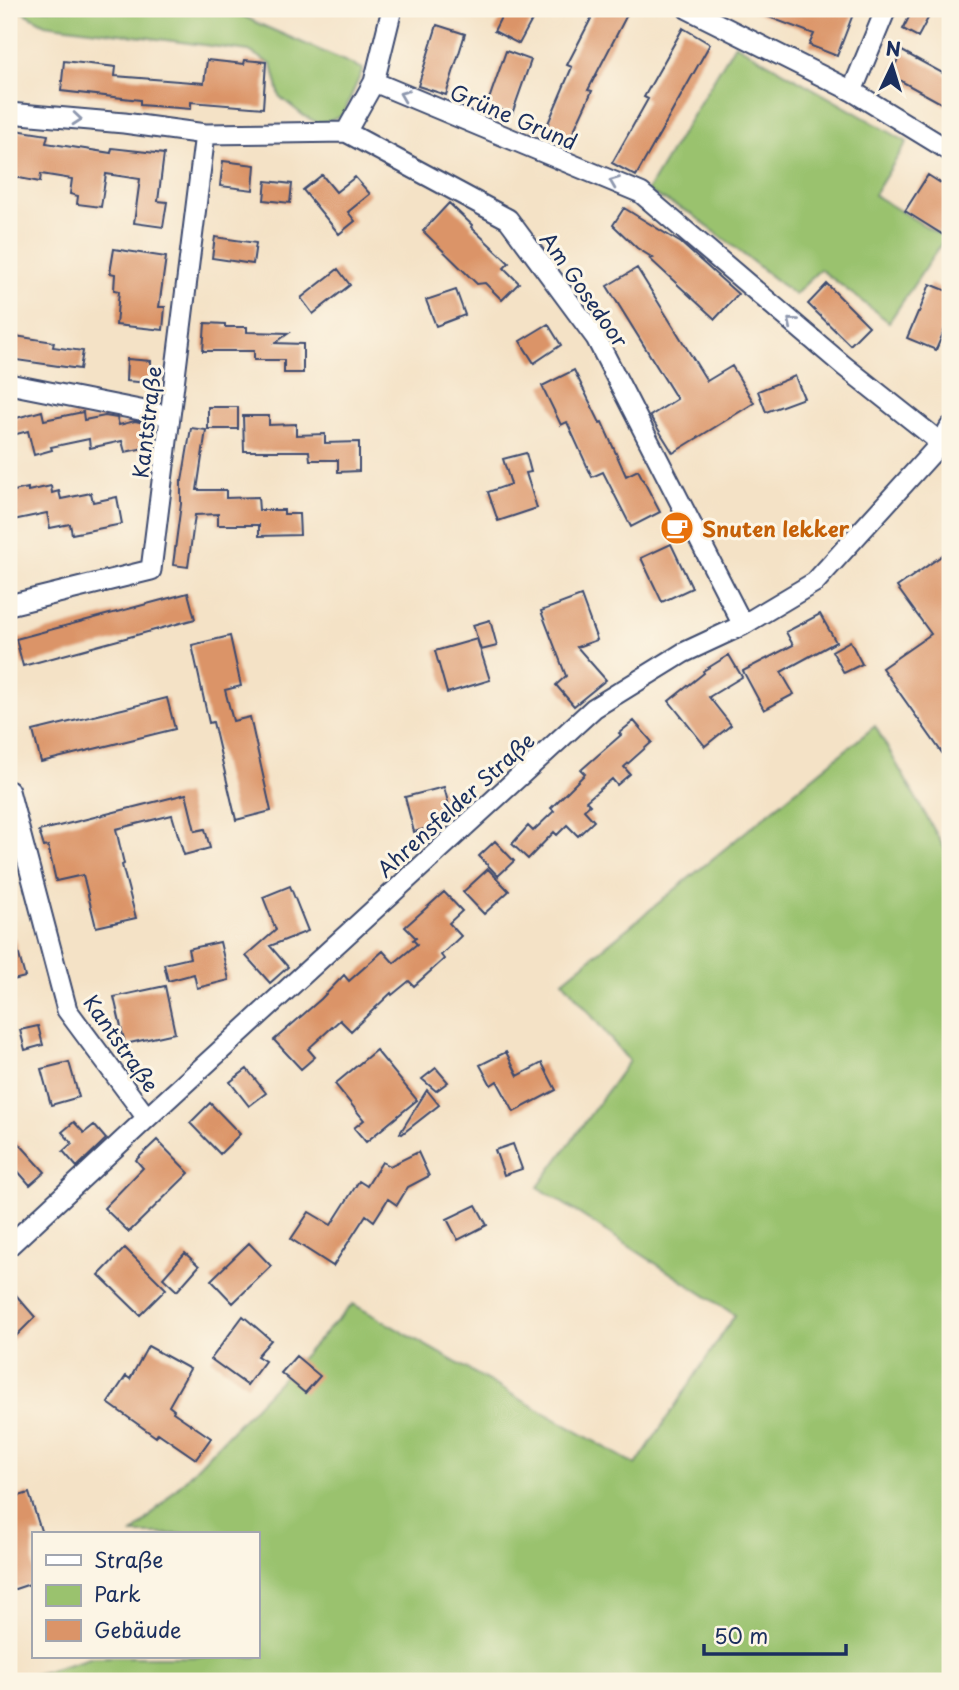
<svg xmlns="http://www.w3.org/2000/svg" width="959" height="1690" font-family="'Playpen Sans',sans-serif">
	<rect width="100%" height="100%" fill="#fcf5e5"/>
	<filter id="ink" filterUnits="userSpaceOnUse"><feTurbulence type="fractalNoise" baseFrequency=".0143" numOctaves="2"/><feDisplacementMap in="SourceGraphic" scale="14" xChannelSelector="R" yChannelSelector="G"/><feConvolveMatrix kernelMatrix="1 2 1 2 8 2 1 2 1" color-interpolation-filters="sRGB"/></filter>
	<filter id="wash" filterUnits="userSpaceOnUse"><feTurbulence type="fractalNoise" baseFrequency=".00686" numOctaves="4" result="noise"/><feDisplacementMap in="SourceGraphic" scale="28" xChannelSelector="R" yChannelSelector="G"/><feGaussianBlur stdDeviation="1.57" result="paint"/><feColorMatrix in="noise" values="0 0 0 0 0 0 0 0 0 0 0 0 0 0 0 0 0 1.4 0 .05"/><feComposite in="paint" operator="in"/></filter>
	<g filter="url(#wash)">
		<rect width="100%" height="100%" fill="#f4e2c6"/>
		<path fill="#9ac26e" stroke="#5a7866" stroke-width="2" d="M17,9H230L257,23L363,69L343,115L320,124L304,116L280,97L272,65L249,51L45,24Z
			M735,44L907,142L874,195L945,238L889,322L820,269L795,295L692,214L647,191Z
			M875,726L950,858V1681H31L30,1676L93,1657H257V1534H133L353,1304L636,1465L735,1315L538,1187L629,1061L563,981Z"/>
		<g id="blocks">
			<path fill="#db9468" d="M505,9H538L519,44L494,31Z
				M596,9H630L588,90L592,91L570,139L546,128L572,67L567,65Z
				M750,9H855L837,56L809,45L814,34L750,10Z
				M913,9H933L918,37L903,29Z
				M437,25L465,34L446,95L418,86Z
				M683,28L710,44L636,176L612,163L648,99L644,97Z
				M506,51L531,60L512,114L487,105Z
				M902,51L950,77V108L890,75Z
				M207,60L244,64L245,60L266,62L263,108L191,102V109L140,105V100L61,91L64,61L116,67L115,76L204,83Z
				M9,129L48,135L46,143L111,153L112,148L164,154L158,201L167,202L163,227L134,223L140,179L106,174L101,207L77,204L78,196L70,194L72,179L41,174L40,182L9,176Z
				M223,161L255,165L253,190L220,186Z
				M322,175L336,192L355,177L370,194L348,212L355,221L339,234L303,190Z
				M928,175L950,189V228L945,236L905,211Z
				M266,181L292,184L290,203L264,200Z
				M449,203L472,225L471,227L509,263L504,268L519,283L502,300L485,283L477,284L423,231Z
				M624,208L681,243L738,294L715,319L650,259L653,258L637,248L613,225Z
				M215,237L256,243L253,264L212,258Z
				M114,249L166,257L159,307H165L163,330L116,325L119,291L114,290L115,274L110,273Z
				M637,268L707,381L732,366L754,403L673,453L650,416L677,399L607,286Z
				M338,269L350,285L313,314L301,298Z
				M827,284L869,326L850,345L808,304Z
				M930,284L950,292V317L936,350L907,338L918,312H919Z
				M456,290L465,315L436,326L426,300Z
				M205,323L225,324V327H247V332L289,333L275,343L303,344V373H284V360H254V351H203Z
				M548,324L561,345L534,363L520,341Z
				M9,335L54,342L53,347L83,351L80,369L9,359Z
				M127,359L151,361L150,383L126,381Z
				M574,370L600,423L602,422L626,476L638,470L660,512L631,527L603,472L592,477L567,422L561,425L542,386Z
				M795,376L804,398L766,412L758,391Z
				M208,407H238V429H208Z
				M42,411L44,420L83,412L84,420L105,416L117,418L119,425L135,421L144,423L149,447L125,452L122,441L90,448L89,439L51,447L52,450L34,455L28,431L9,436V420Z
				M243,416H269V425L296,424V435L325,434V443L359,442V471L338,472V460H310L309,451H244Z
				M191,428L206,430L197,490H226V498L258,497L259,510H284V514H299L300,535L259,536V525H218V514L195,515L188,567L173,565L181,504V481H182Z
				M526,453L531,472L526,473L537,508L498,521L488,492L511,484L503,459Z
				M51,486L52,493L59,491L61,499L91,493L93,502L117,497L122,524L72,534L70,524L50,528L47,513L13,520L11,509H9V492L28,488V491Z
				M671,544L692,588L662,602L641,558Z
				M950,550V764L882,668L931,634L897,587Z
				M188,593L195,619L23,666L16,639Z
				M581,596L597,640L577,647L606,680L574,706L556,685L566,676L541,611Z
				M820,614L836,642L781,672L794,694L764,710L743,671L793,645L786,632Z
				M490,620L497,646L481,650L473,625Z
				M230,636L241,686L225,690L233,721L250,717L271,811L236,820L213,722L209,723L192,645Z
				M477,639L490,680L447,693L435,651Z
				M850,641L862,664L844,673L832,651Z
				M729,655L742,677L709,697L731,725L705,746L669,701L704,673L703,671Z
				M167,698L175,729L41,762L33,731Z
				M634,721L652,742L624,767L630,774L617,785L612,779L586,801L590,805L584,810L594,821L578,836L567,825L557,835L554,832L528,859L512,844L528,826L533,831L554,811L551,808L585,774L581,770L621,735L619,733Z
				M444,787L453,821L414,832L405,797Z
				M186,794L195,831L205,829L210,848L184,855L172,815L116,829L124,864L122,865L136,918L96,927L83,875L56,881L48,846L44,847L39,831Z
				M495,841L514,861L498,876L479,856Z
				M488,869L509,891L484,914L463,892Z
				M290,886L308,931L270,946L288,967L270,983L246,956L276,930L263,897Z
				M444,892L462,911L449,923L461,936L441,955L444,959L414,986L409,981L392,995L391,993L351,1031L340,1020L308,1049L315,1057L301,1069L274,1040L321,999L344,975L349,981L383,951L394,963L417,944L413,940L416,938L405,927Z
				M9,937H14L25,977L9,981Z
				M220,942L229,980L197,988L194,974L168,981L164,964L190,958L188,949Z
				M165,986L175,1033L125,1044L114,997Z
				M38,1026L43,1045L25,1050L20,1030Z
				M376,1050L417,1100L366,1142L354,1128L364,1120L335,1084Z
				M506,1052L518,1076L542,1063L556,1090L514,1112L497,1081L491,1085L480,1065Z
				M69,1062L79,1097L51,1105L41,1069Z
				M436,1068L448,1082L436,1091L422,1079Z
				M247,1069L266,1093L249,1106L230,1082Z
				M427,1090L439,1105L402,1134L400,1133Z
				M210,1103L240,1134L220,1154L190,1123Z
				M74,1122L84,1133L94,1125L106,1139L77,1167L63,1151L72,1143L62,1132Z
				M157,1140L189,1173L129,1232L104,1208L143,1168L136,1160Z
				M17,1141L45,1172L30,1185L9,1161V1148Z
				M513,1144L522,1169L504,1175L495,1150Z
				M418,1152L429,1176L408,1187L397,1205L388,1199L374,1221L366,1215L333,1266L291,1239L309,1212L331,1225L359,1181L367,1186L382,1162L390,1166Z
				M476,1205L487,1225L458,1240L447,1219Z
				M249,1243L271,1266L233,1303L211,1280Z
				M125,1248L166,1289L140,1315L99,1275Z
				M185,1253L199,1266L177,1291L163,1278Z
				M9,1287L35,1317L9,1343Z
				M243,1316L271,1340L257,1356L265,1361L247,1385L211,1359Z
				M148,1346L190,1369L169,1406L174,1410L173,1412L211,1438L196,1459L158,1433L156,1437L108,1403L126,1376L130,1379Z
				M296,1356L320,1376L305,1393L281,1373Z
				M29,1493L42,1534H33V1583L9,1591V1499Z"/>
		</g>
	</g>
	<g filter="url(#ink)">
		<use href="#blocks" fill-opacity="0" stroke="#3c4a6e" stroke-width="2"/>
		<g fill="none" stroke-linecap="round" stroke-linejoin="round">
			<defs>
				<path id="minor" d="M688,9L852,91L950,151
					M374,82L641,193L844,366L941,443
					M852,91L886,9
					M9,113L124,123L205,134L346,132L374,82L392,9
					M346,132L508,219L596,338L743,625
					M9,384L170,416
					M9,605L151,570L205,134
					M9,791L67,1010L147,1118
					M9,1246L147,1118L594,708L683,653L743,625L815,582L941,443L950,427"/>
			</defs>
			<use href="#minor" stroke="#3c4a6e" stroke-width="23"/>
			<use href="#minor" stroke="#fff" stroke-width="19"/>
		</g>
		<defs><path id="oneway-chevron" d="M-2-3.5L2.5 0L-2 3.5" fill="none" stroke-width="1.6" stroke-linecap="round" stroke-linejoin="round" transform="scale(1.75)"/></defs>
		<g stroke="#8d97ae">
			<use href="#oneway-chevron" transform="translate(404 95) rotate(-158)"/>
			<use href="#oneway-chevron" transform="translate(77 119) rotate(5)"/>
			<use href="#oneway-chevron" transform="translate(614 182) rotate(-158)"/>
			<use href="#oneway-chevron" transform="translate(792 322) rotate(-140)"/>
		</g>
	</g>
	<defs>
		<symbol id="cafe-disc" viewBox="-11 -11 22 22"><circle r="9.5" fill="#e8710a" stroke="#fcf5e5"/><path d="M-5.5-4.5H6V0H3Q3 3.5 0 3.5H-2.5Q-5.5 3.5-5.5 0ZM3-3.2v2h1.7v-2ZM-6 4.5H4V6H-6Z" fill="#fff"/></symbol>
	</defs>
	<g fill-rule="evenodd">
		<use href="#cafe-disc" x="658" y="509" width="38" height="38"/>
	</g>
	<g text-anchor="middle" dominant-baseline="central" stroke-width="6" stroke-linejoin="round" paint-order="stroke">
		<g font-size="21" fill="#1b2f5e" stroke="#fcf5e5">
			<text transform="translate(514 116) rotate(23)">Grüne Grund</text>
			<text transform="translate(585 289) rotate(55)">Am Gosedoor</text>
			<text transform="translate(146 422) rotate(-83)">Kantstraße</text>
			<text transform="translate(455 804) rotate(-42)">Ahrensfelder Straße</text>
			<text transform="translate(122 1043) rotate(55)">Kantstraße</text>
		</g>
		<g font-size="21" font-weight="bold" fill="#c56008" stroke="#fcf5e5" text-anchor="start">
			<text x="702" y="528">Snuten lekker</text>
		</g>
	</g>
	<rect width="959" height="1690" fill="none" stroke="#fcf5e5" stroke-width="35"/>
	<rect x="32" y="1532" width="228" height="126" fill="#fcf5e5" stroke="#a2a6af" stroke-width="2"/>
	<rect x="46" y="1555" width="35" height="10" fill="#ffffff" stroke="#a2a6af" stroke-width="2"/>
	<text x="94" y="1568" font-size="21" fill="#1b2f5e">Straße</text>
	<rect x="46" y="1585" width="35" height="21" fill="#9ac26e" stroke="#a2a6af" stroke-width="2"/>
	<text x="94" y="1602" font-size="21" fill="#1b2f5e">Park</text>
	<rect x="46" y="1620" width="35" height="21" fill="#db9468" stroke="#a2a6af" stroke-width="2"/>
	<text x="94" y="1638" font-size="21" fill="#1b2f5e">Gebäude</text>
	<g transform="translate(892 66) rotate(4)" stroke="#fcf5e5" stroke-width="5" paint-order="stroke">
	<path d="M0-5L12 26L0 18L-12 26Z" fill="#1b2f5e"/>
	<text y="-10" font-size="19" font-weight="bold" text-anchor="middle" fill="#1b2f5e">N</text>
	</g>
	<path d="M704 1644v10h142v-10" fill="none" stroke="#1b2f5e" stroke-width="3.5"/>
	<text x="714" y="1644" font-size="21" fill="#1b2f5e" stroke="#fcf5e5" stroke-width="5" paint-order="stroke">50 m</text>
</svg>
